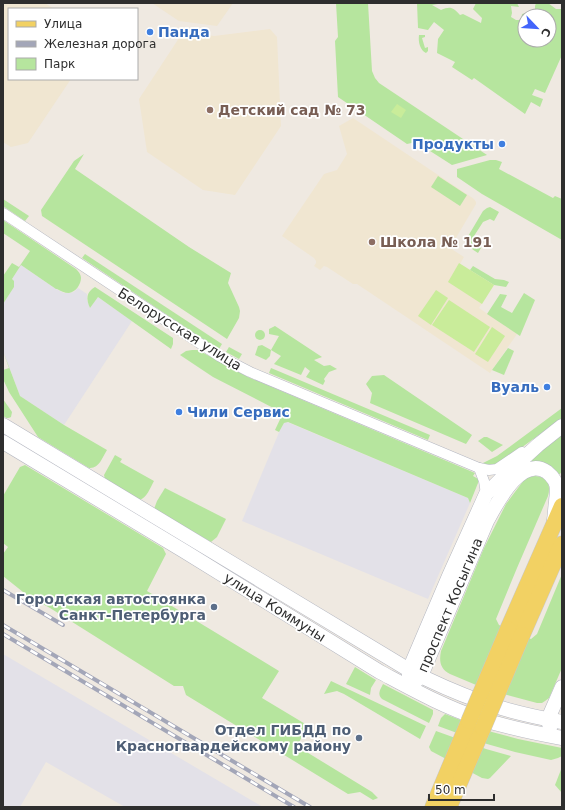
<svg xmlns="http://www.w3.org/2000/svg" width="565" height="810" viewBox="0 0 565 810" font-family="'DejaVu Sans',sans-serif">
<style>
.industrial{fill:#e3e1e8}
.education{fill:#f0e6d1}
.green{fill:#b6e59e;fill-rule:evenodd}
.pitch{fill:#c9ec9a}
.lines{fill:none;stroke-linecap:round;stroke-linejoin:round}
.street-casing{stroke:#b4b7c1;stroke-width:11}
.secondary-casing{stroke:#b4b7c1;stroke-width:15}
.primary-casing{stroke:#c9c9c9;stroke-width:17}
.street{stroke:#fff;stroke-width:10}
.secondary{stroke:#fff;stroke-width:14}
.primary{stroke:#f2d163;stroke-width:16}
.rail-casing{stroke:#a3a6b8;stroke-width:4}
.rail{stroke:#fff;stroke-width:2.5;stroke-dasharray:8;stroke-linecap:butt}
.primary-bridge-casing{stroke:#c9c9c9;stroke-width:17;stroke-linecap:butt}
.primary-bridge{stroke:#f2d163;stroke-width:16}
.shop-dot{fill:#3f7fe0;stroke:#fff;stroke-width:1.5}
.education-dot{fill:#8d6e63;stroke:#fff;stroke-width:1.5}
.service-dot{fill:#5c6f8a;stroke:#fff;stroke-width:1.5}
.labels{text-anchor:middle;stroke-width:3.5;stroke-linejoin:round;paint-order:stroke}
.shop-label{font-size:14px;font-weight:bold;fill:#366cbe;stroke:#fff;text-anchor:start}
.education-label{font-size:14px;font-weight:bold;fill:#785e54;stroke:#fff;text-anchor:start}
.street-label{font-size:14px;fill:#2e2e2e;stroke:#fff}
.service-label{font-size:14px;font-weight:bold;fill:#4e5e75;stroke:#fff;text-anchor:end}
</style>
<rect width="100%" height="100%" fill="#efe9e1"/>
<g class="industrial">
<path d="M21 265 56 289 64 293H69L74 292 78 288 87 294V300L90 308 98 297 132 321 64 425 20 396 3 351V304L14 287 12 279Z"/>
<path d="M287 422 468 498 470 503 428 599 242 521 280 430 284 423Z"/>
<path d="M3 654 263 807H125L46 762 20 807H3Z"/>
</g>
<g class="education">
<path d="M3 3H45L54 9H9V79H71L28 143 11 147 3 142Z"/>
<path d="M152 3H233L217 26 179 21Z"/>
<path d="M270 29 277 37 281 126 235 195 203 190 147 152 139 99 183 32 214 36Z"/>
<path d="M353 118 474 199 476 202V204L450 248 464 257 460 264 494 285 479 308 517 334 490 373 357 284H353L327 267 324 266 320 270 314 266 316 263V261L314 258 282 236 324 174 337 170 347 154 339 126Z"/>
</g>
<g class="green">
<path d="M336 3H368L372 71 375 78 379 83 487 155 452 165 416 142 407 144 338 97 335 41 338 37Z"/>
<path d="M417 3H438V4L432 5 441 10C450 6 453 7 460 15L463 14 481 23 482 18 473 9 476 3H517L519 7 511 6 512 13 511 17 516 20H521L522 14 535 11V6L536 3H548L556 9H561L562 7V55L545 93 535 89 532 95 543 99 540 107 531 102 525 114 474 78 472 80 452 67 455 62 437 53 438 39 444 30 434 22 428 30 418 28ZM525 16H549V40H525Z"/>
<path d="M419 35H425V37L422 38 425 48 428 47V51L426 53C420 50 418 42 419 35Z"/>
<path d="M84 154 75 169 189 247 231 273 228 283 239 307 240 311 239 318 227 339 42 216 41 210 74 161Z"/>
<path d="M490 160H496L502 162 499 169 553 198 555 196 562 199V240L482 194 457 177V169Z"/>
<path d="M438 176 467 195 460 206 431 187Z"/>
<path d="M3 199 29 216 25 221 3 206Z"/>
<path d="M490 207 499 212 494 221 490 219 483 222 474 236 475 242 481 248 478 253C472 249 467 247 467 238L483 211 487 208Z"/>
<path d="M3 220 76 269C78 271 81 274 81 278 81 284 76 292 69 293 64 293 61 291 57 289H56L21 265 12 279 14 281V287L3 304V276L12 263 19 267 30 251 3 233Z"/>
<path d="M85 254 222 344 219 349 206 341 82 258Z"/>
<path d="M473 266 495 279 504 280 509 282 506 287 494 285 470 270Z"/>
<path d="M95 287 173 338V344L171 349 98 297 90 308C86 299 86 292 95 287Z"/>
<path d="M524 293 535 300 520 336 487 314 500 294 507 295 501 307 512 313Z"/>
<path d="M275 326 322 357 314 360 324 366 330 365 337 369 329 372 324 379 325 381 323 385 306 377 310 371 305 367 301 375 274 364 281 356 271 350 270 356 266 360 255 355 258 346 262 345 271 350 279 336 269 334V329Z"/>
<circle cx="260" cy="335" r="5"/>
<path d="M229 347 242 354 239 359 226 352Z"/>
<path d="M508 348 514 351 504 375 492 370Z"/>
<path d="M192 350H198L248 377 475 473 473 476C477 478 479 479 478 483L470 503 468 498 288 422 284 423 279 432 275 430 283 413 213 377 180 355 186 351Z"/>
<path d="M3 351 20 396 64 425 107 450C102 458 99 469 89 468L38 437 9 392 3 379V370L9 368Z"/>
<path d="M271 368 430 435 428 440 269 373Z"/>
<path d="M384 375 472 435 466 444 370 403 372 393 366 384 372 376Z"/>
<path d="M3 399 12 412 11 417C8 419 6 418 3 416Z"/>
<path d="M562 408V418L502 462C495 464 491 466 483 463L497 456Z"/>
<path d="M562 435V471L560 474H559L553 468 528 463 527 460Z"/>
<path d="M484 437H487L503 445 492 452 487 448 478 441Z"/>
<path d="M115 455 122 459 120 462 154 481C150 488 147 498 139 500L105 479 104 475Z"/>
<path d="M25 465 163 548 166 554 147 591 279 671 262 698 307 725 298 745 300 748 372 792 378 798 373 800 360 792 348 794 186 695 183 686H174L50 608 28 596 3 576V554L8 547 3 543V496L20 467Z"/>
<path d="M535 476C548 477 551 485 548 496L517 568 496 619 499 625 531 639 537 634 562 574V668L549 698 545 701 542 703H537L488 690 450 674C440 669 439 661 441 651L484 548 506 504 524 480 529 477Z"/>
<path d="M165 488 226 519 217 537 211 542 154 509 157 501Z"/>
<path d="M355 667 376 680 371 688 370 695 346 684Z"/>
<path d="M331 681 426 726 420 739 344 694 337 691 324 694Z"/>
<path d="M383 684 433 710V714L429 723 382 699C377 694 380 690 383 684Z"/>
<path d="M445 714 492 732 518 739 562 748V756L558 758 551 760 515 752 487 744 438 726 441 718Z"/>
<path d="M436 731 486 749 511 756 490 778 488 779 482 778 431 751 429 747Z"/>
<path d="M562 767V793L555 785Z"/>
</g>
<g class="pitch">
<path d="M397 104 406 110 401 118 391 112Z"/>
<path d="M459 263 494 285 482 304 448 282Z"/>
<path d="M436 290 448 298 431 325 418 316Z"/>
<path d="M449 300 490 327 474 352 432 325Z"/>
<path d="M492 327 505 336 488 362 475 354Z"/>
</g>
<g class="lines">
<g class="street-casing">
<g id="street">
<path d="M3 213 219 356 250 372 479 468 489 470 497 469 522 452"/>
<path d="M479 468 484 481 486 494"/>
</g>
</g>
<g class="secondary-casing">
<g id="secondary">
<path d="M3 425 409 670C432 682 457 693 482 702 508 711 535 717 562 722"/>
<path d="M3 442 184 551 380 672C412 689 444 707 478 718 506 727 534 733 562 738"/>
<path d="M409 679V670L449 576 486 494 510 470 526 456 538 445 562 426"/>
<path d="M414 683 421 676 487 521C496 505 521 454 547 472 552 476 557 482 557 490 557 494 556 498 556 502 555 508 555 514 554 520"/>
<path d="M550 728 548 719 562 687"/>
</g>
</g>
<g class="primary-casing">
<g id="primary">
<path d="M508 629 562 506"/>
<path d="M522 635 562 544"/>
<path d="M433 807 469 721"/>
<path d="M449 807 483 728"/>
</g>
</g>
<use href="#street" class="street"/>
<use href="#secondary" class="secondary"/>
<use href="#primary" class="primary"/>
<g class="rail-casing">
<g id="rail">
<path d="M3 590 63 625"/>
<path d="M3 625 310 807"/>
<path d="M3 634 294 807"/>
</g>
</g>
<use href="#rail" class="rail"/>
<g class="primary-bridge-casing">
<g id="primary-bridge">
<path d="M469 721 508 629"/>
<path d="M483 728 522 635"/>
</g>
</g>
<use href="#primary-bridge" class="primary-bridge"/>
</g>
<g class="shop-dot">
<circle cx="150" cy="32" r="4"/>
<circle cx="502" cy="144" r="4"/>
<circle cx="547" cy="387" r="4"/>
<circle cx="179" cy="412" r="4"/>
</g>
<g class="education-dot">
<circle cx="210" cy="110" r="4"/>
<circle cx="372" cy="242" r="4"/>
</g>
<g class="service-dot">
<circle cx="214" cy="607" r="4"/>
<circle cx="359" cy="738" r="4"/>
</g>
<g class="labels">
<g class="shop-label">
<text x="158" y="37">Панда</text>
<text x="494" y="149" text-anchor="end">Продукты</text>
<text x="539" y="392" text-anchor="end">Вуаль</text>
<text x="187" y="417">Чили Сервис</text>
</g>
<g class="education-label">
<text x="218" y="115">Детский сад № 73</text>
<text x="380" y="247">Школа № 191</text>
</g>
<g class="street-label">
<text transform="translate(180 329) rotate(32)" y="5">Белорусская улица</text>
<text transform="translate(450 605) rotate(-67)" y="5">проспект Косыгина</text>
<text transform="translate(275 607) rotate(32)" y="5">улица Коммуны</text>
</g>
<g class="service-label">
<text x="206" y="604">Городская автостоянка<tspan x="206" dy="16">Санкт-Петербурга</tspan></text>
<text x="351" y="735">Отдел ГИБДД по<tspan x="351" dy="16">Красногвардейскому району</tspan></text>
</g>
</g>
<rect width="565" height="810" fill="none" stroke="#2e2e2e" stroke-width="8"/>
<rect x="8" y="8" width="130" height="72" fill="#ffffff" stroke="#ababab"/>
<rect x="16" y="21" width="20" height="6" fill="#f2d163" stroke="#ababab"/>
<text x="44" y="28" font-size="12" fill="#2e2e2e">Улица</text>
<rect x="16" y="41" width="20" height="6" fill="#a3a6b8" stroke="#ababab"/>
<text x="44" y="48" font-size="12" fill="#2e2e2e">Железная дорога</text>
<rect x="16" y="58" width="20" height="12" fill="#b6e59e" stroke="#ababab"/>
<text x="44" y="68" font-size="12" fill="#2e2e2e">Парк</text>
<g transform="translate(537 28) rotate(115)"><circle r="19" fill="#ffffff" stroke="#ababab"/>
<path d="M0-3L7 15L0 10L-7 15Z" fill="#4264fb"/>
<text y="-6" font-size="11" font-weight="bold" text-anchor="middle" fill="#2e2e2e">С</text>
</g>
<path d="M429 794v6h65v-6" fill="none" stroke="#2e2e2e" stroke-width="2"/>
<text x="435" y="794" font-size="12" fill="#2e2e2e" stroke="#ffffff" stroke-width="3" paint-order="stroke">50 m</text>
</svg>
